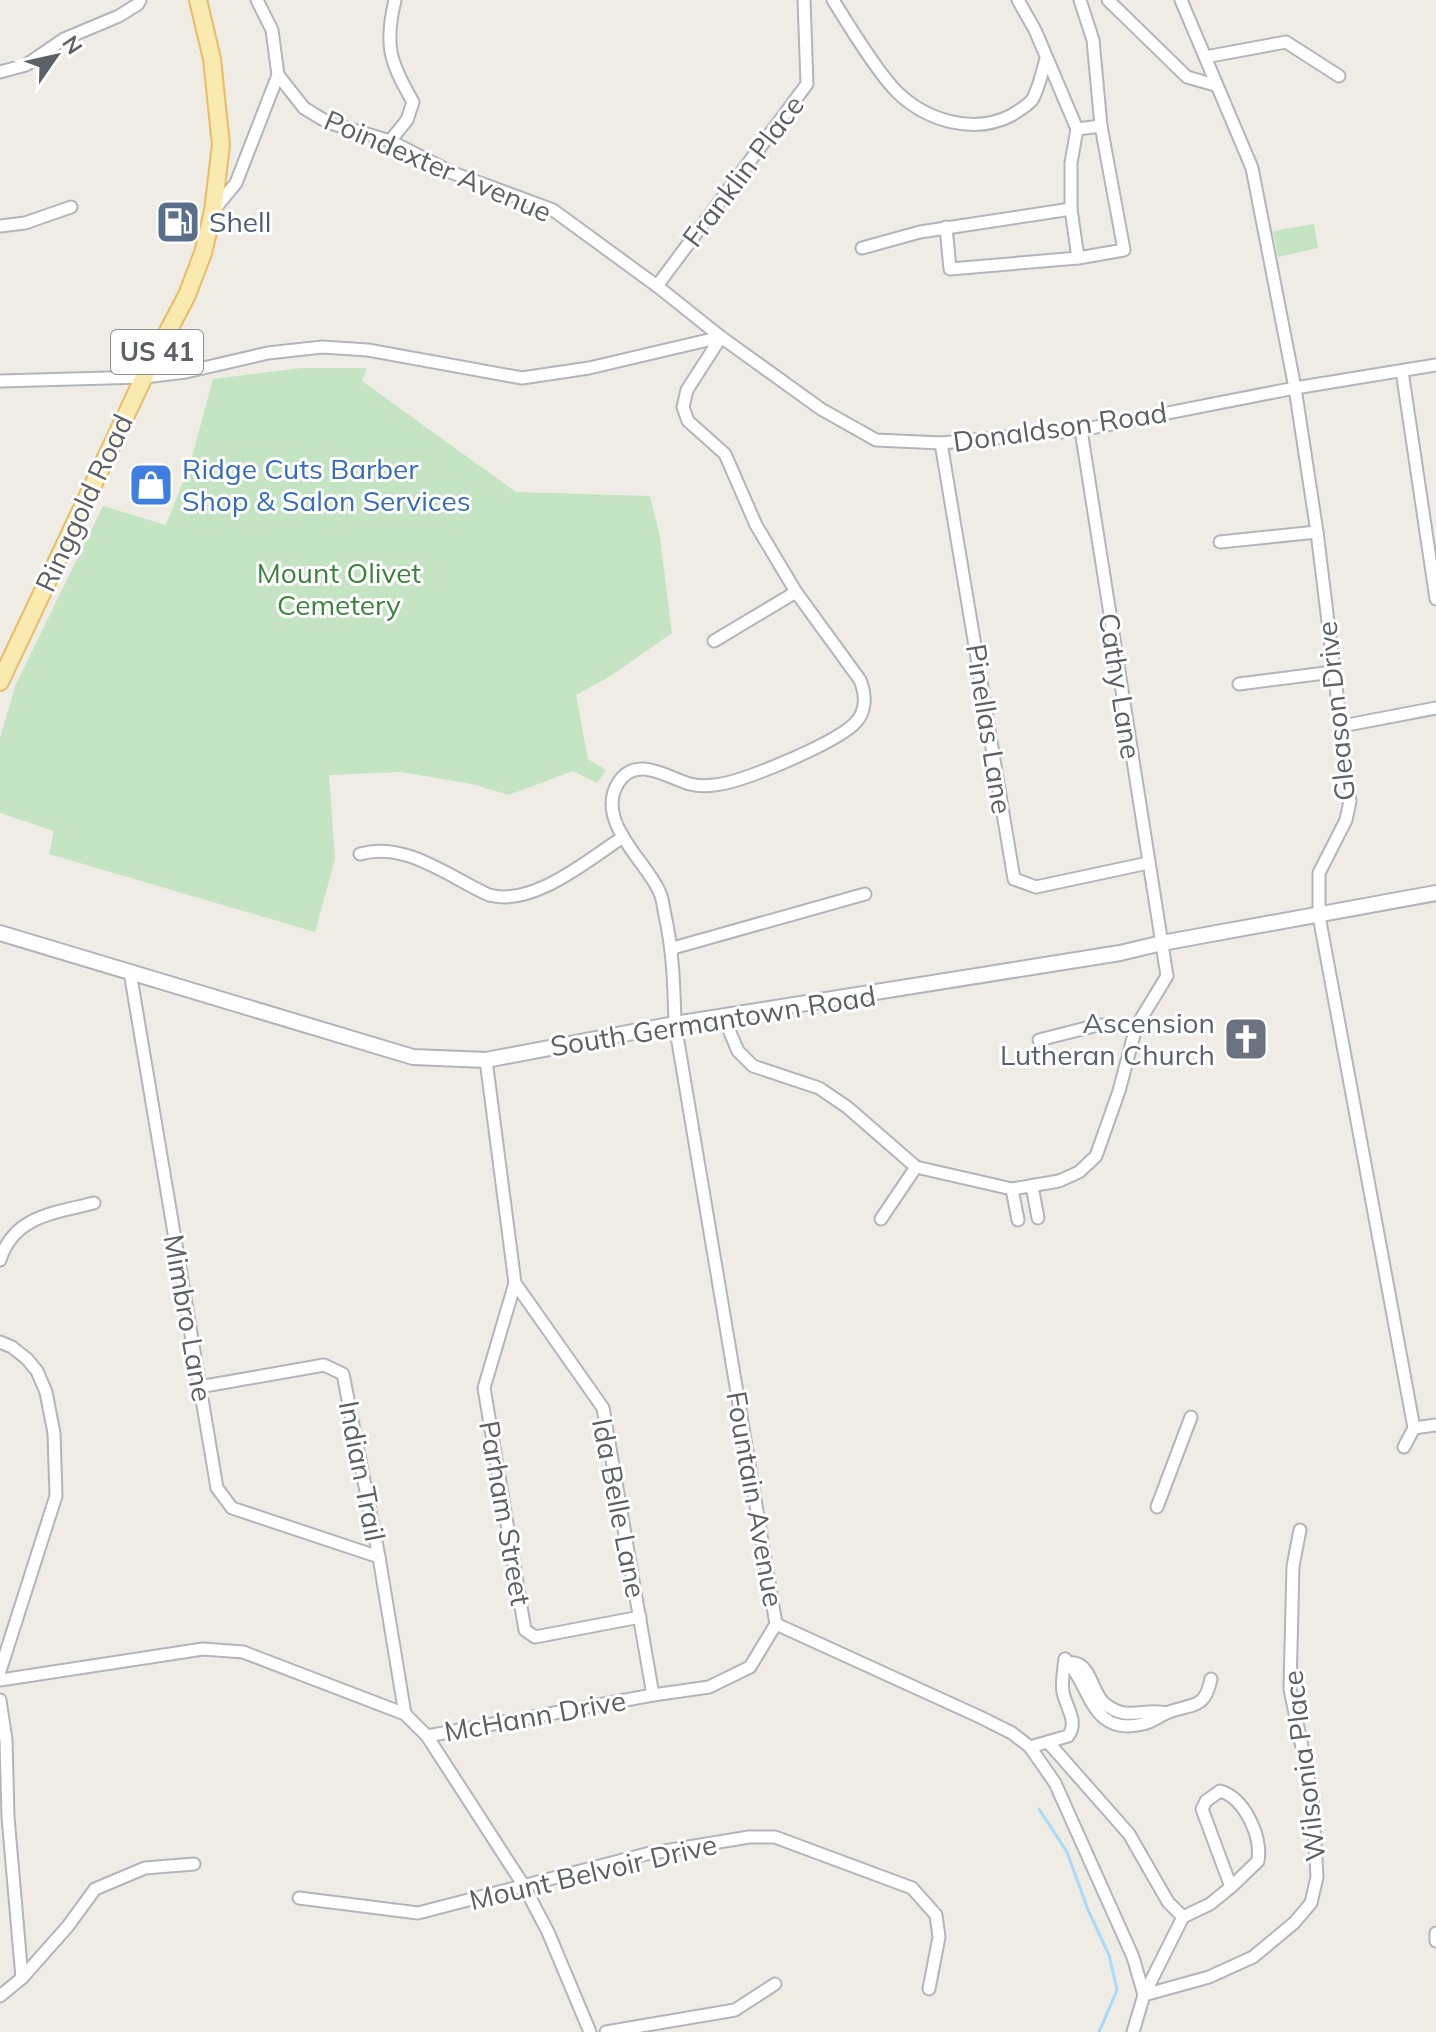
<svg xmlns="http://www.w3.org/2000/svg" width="1436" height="2032" viewBox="0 0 1436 2032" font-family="Mulish,sans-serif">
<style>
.green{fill:#c5e4c3}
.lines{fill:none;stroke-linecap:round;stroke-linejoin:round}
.stream{stroke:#abdaf9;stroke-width:3}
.minor-casing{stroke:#b2b5b9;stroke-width:15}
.secondary-casing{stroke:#b1b4b9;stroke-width:18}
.primary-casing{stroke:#e7be65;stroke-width:20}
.minor{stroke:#fff;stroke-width:11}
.secondary{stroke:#fff;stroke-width:14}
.primary{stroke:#f9eaaf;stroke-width:16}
.labels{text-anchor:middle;stroke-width:6;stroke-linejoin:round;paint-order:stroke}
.shield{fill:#fff;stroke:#8e9092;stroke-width:2}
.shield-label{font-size:26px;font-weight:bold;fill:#5d6064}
.street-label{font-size:28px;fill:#5d6064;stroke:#fff}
.service-label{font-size:28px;fill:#4e5e75;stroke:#fff;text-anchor:start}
.shop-label{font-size:28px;fill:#366cbe;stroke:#fff;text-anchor:start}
.park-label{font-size:28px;fill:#3c843d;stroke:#fff}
.worship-label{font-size:28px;fill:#5b616d;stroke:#fff;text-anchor:end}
</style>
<rect width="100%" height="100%" fill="#eeece5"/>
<g class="green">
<path d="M1314 224 1318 248 1278 257 1273 231Z"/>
<path d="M302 368H367L362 381 516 492 650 496 660 537 672 633 609 677 576 695 588 759 606 770 597 783 573 771 509 795 472 784 401 772 329 775 335 859 315 932 49 854 54 831 0 813V738L16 684 103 506 166 525 190 464 213 379Z"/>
</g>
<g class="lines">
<path class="stream" d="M1039 1809 1067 1852 1088 1910 1109 1955 1117 1990 1099 2032"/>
<g class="minor-casing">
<g id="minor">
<path d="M833 0C849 26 877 72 897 92 927 121 974 135 1012 115 1018 111 1027 106 1032 100 1039 89 1042 72 1046 59"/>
<path d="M1018 0 1035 30 1077 129 1101 126"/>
<path d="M1108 0 1187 77 1215 85"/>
<path d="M1181 0 1252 168 1295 388 1317 532 1350 801 1346 820 1319 873V916L1414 1428"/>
<path d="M1205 57 1286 42 1339 76"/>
<path d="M0 72 26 65 64 39 119 16 138 4 140 0"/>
<path d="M278 75 304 108 327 122 390 141 453 173 553 210 657 286 721 337 687 390 683 407 688 421 725 454 756 525 796 592 860 680C866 695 867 713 853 725 832 744 742 783 714 785 707 786 697 786 690 784 668 778 636 754 618 783 595 821 645 860 659 891 663 898 663 907 665 915 673 951 674 986 675 1024L776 1624 980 1717 1012 1733 1030 1747 1055 1783 1133 1957 1144 1995 1133 2032"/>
<path d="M390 141 407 120 413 102C390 62 384 46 395 0"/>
<path d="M1071 209 1078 258 1124 250 1101 126 1093 40 1080 0"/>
<path d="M213 211 236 183 278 75 272 30 257 0"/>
<path d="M0 226 25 223 71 207"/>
<path d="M946 227 950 269 1078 258"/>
<path d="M862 248 920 232 1071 209V163L1077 129"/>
<path d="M657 286 807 84 804 0"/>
<path d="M1402 371 1436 599"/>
<path d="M0 381 144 377 186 372 268 353 322 347 368 350 522 378 589 368 721 337 821 409 876 440 941 443 1081 430 1295 388 1436 365"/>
<path d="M941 443 1014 879 1036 887 1148 863"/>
<path d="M1220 542 1317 532"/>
<path d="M714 641 796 592"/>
<path d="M1239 684 1333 672"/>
<path d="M1342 726 1436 708"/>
<path d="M360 854C406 841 449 877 489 895 533 907 588 860 623 837"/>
<path d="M673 948 865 894"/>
<path d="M130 972 217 1488 232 1508 379 1557"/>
<path d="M723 1016 738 1051 753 1066 819 1088 847 1107 916 1167 1012 1189 1059 1181 1079 1172 1096 1156 1119 1091 1136 1027 1167 976 1081 430"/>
<path d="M1039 1040 1098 1025 1136 1027"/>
<path d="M486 1060 515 1283 603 1408 653 1695"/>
<path d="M1032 1186 1038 1218"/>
<path d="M1012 1189 1018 1220"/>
<path d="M881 1219 916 1167"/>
<path d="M0 1260C14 1215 56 1213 94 1203"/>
<path d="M515 1283 484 1388 525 1630 535 1637 640 1617"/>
<path d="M0 1342 12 1347 27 1359 37 1371 46 1392 54 1433 56 1496 0 1671"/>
<path d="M199 1387 324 1365 343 1374 379 1557 405 1714"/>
<path d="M1404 1447 1414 1428 1436 1425"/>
<path d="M1157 1507 1191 1417"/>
<path d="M1065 1659C1091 1683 1089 1737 1143 1724 1153 1722 1161 1714 1172 1711 1197 1703 1205 1707 1211 1679"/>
<path d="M1069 1663C1091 1660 1091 1692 1104 1703 1127 1723 1145 1707 1166 1713"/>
<path d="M0 1680 203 1649 243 1652 405 1714 427 1736 653 1695 709 1687 750 1667 776 1624"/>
<path d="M0 1700 6 1740 8 1817 22 1978"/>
<path d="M427 1736 524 1886 548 1932 590 2032"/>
<path d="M1048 1742 1129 1834 1168 1902 1183 1917 1210 1904 1231 1887"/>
<path d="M1030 1747 1068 1736C1079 1722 1066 1708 1063 1692 1061 1682 1064 1669 1065 1659"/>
<path d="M1220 1791C1245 1798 1262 1837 1258 1861L1231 1887 1202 1809 1206 1801Z"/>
<path d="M299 1898 418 1913 646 1854 749 1837H775L912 1888 936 1915 939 1937 929 1989"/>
<path d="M1436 1933V1941"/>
<path d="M1144 1995 1209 1977 1253 1957 1294 1923 1311 1903 1317 1877 1312 1796 1290 1689 1293 1566 1300 1530"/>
<path d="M1144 1995 1183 1917"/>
<path d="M0 1996 22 1978 68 1926 95 1889 145 1868 194 1864"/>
<path d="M606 2032 735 2010 775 1984"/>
</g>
</g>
<g class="secondary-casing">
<path id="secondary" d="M0 933 413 1057 486 1060 675 1024 1120 953 1162 943 1436 893"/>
</g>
<g class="primary-casing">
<path id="primary" d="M0 682 144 377 187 295 203 253 213 211 221 145 212 59 198 0"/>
</g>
<use href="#minor" class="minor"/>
<use href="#secondary" class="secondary"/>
<use href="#primary" class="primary"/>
</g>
<defs>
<g id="fuel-square" transform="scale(2.3)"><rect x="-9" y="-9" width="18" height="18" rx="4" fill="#5c6f8a" stroke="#fff"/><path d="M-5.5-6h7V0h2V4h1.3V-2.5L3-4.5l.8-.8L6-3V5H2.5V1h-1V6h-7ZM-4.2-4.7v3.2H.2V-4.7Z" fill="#fff"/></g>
<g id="shop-square" transform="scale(2.3)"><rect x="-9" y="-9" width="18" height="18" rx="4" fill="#3f7fe0" stroke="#fff"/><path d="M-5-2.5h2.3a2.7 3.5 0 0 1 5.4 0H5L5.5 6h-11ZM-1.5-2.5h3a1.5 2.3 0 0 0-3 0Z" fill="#fff"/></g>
<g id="church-square" transform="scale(2.3)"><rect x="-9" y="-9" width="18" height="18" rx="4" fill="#6b7280" stroke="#fff"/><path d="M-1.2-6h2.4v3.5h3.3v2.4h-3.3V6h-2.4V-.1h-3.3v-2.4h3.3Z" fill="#fff"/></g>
</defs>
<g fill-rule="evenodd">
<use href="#fuel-square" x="178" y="222"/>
<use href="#shop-square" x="151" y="485"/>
<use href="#church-square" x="1246" y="1039"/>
</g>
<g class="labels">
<rect class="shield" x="111" y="330" width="92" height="44" rx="6"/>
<g class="shield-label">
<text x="157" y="361">US 41</text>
</g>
<g class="street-label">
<text transform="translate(438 166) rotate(23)" y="10">Poindexter Avenue</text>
<text transform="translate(743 171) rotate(-53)" y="10">Franklin Place</text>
<text transform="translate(1060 427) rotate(-8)" y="10">Donaldson Road</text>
<text transform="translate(84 503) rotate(-65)" y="10">Ringgold Road</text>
<text transform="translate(1120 686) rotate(81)" y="10">Cathy Lane</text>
<text transform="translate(1336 711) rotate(-96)" y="10">Gleason Drive</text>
<text transform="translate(989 729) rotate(81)" y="10">Pinellas Lane</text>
<text transform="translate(713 1021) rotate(-9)" y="10">South Germantown Road</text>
<text transform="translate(188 1318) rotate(80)" y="10">Mimbro Lane</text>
<text transform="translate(362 1471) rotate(79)" y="10">Indian Trail</text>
<text transform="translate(755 1499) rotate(80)" y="10">Fountain Avenue</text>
<text transform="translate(619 1508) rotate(79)" y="10">Ida Belle Lane</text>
<text transform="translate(505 1513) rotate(80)" y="10">Parham Street</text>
<text transform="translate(535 1716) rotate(-10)" y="10">McHann Drive</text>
<text transform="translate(1304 1766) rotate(-97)" y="10">Wilsonia Place</text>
<text transform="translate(593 1872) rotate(-13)" y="10">Mount Belvoir Drive</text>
</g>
<g class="service-label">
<text x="209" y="232">Shell</text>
</g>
<g class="shop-label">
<text x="182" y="479">Ridge Cuts Barber<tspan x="182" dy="32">Shop &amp; Salon Services</tspan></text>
</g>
<g class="park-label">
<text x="339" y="583">Mount Olivet<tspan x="339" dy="32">Cemetery</tspan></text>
</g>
<g class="worship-label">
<text x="1215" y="1033">Ascension<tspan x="1215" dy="32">Lutheran Church</tspan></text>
</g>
</g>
<g transform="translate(56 56) rotate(56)" stroke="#ffffff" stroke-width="6" paint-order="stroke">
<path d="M0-6L14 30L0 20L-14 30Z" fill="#5d6064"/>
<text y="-12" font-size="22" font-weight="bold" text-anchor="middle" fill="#5d6064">N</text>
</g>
</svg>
